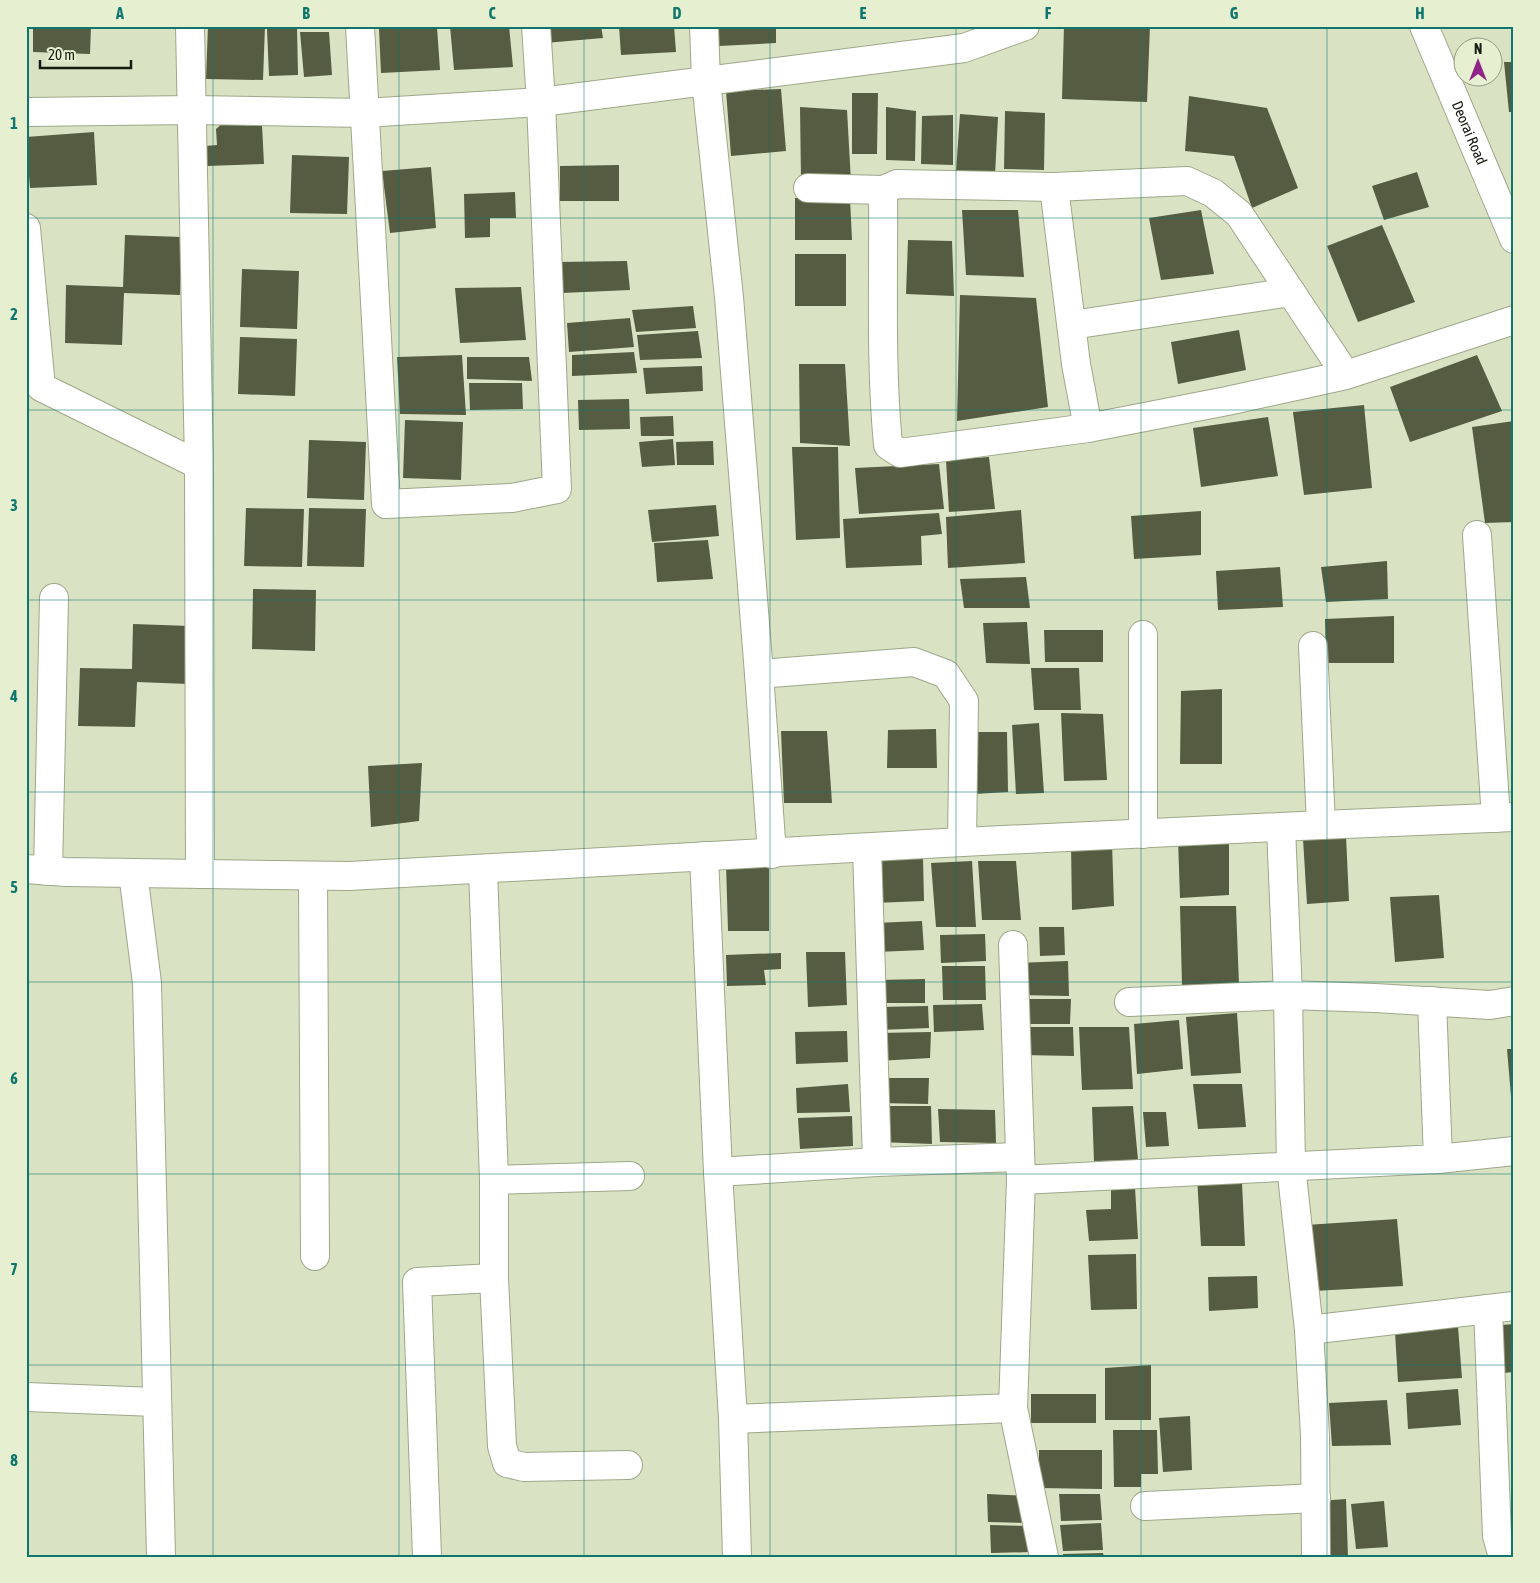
<svg xmlns="http://www.w3.org/2000/svg" width="1540" height="1583" viewBox="0 0 1540 1583" font-family="'Asap Condensed',sans-serif">
<style>
.building{fill:#555c41}
.lines{fill:none;stroke-linecap:round;stroke-linejoin:round}
.minor-casing{stroke:#9ea789;stroke-width:30}
.tertiary-casing{stroke:#9ea789;stroke-width:30}
.minor{stroke:#fff;stroke-width:28}
.tertiary{stroke:#fff;stroke-width:28}
.grid{fill:none;stroke:#0f766e;stroke-width:1;stroke-opacity:0.55}
.labels{text-anchor:middle;stroke-width:5;stroke-linejoin:round;paint-order:stroke}
.street-label{font-size:15px;fill:#181c10;stroke:#e6f0d0}
.neatline{fill:none;stroke:#0f766e;stroke-width:2}
.grid-label{font-size:16px;text-anchor:middle;font-weight:bold;fill:#0f766e}
</style>
<rect width="100%" height="100%" fill="#d9e3c4"/>
<g class="building">
<path d="M33 26H91L90 54 33 52Z"/>
<path d="M208 26H265L263 80 206 79Z"/>
<path d="M450 26H509L513 67 454 70Z"/>
<path d="M543 26H601L603 38 545 43Z"/>
<path d="M619 26H674L676 52 621 55Z"/>
<path d="M718 26H776V43L719 46Z"/>
<path d="M1064 26H1150L1147 102 1062 99Z"/>
<path d="M297 27 298 75 269 76 267 29Z"/>
<path d="M437 27 440 70 381 73 379 29Z"/>
<path d="M300 32H329L332 75 304 77Z"/>
<path d="M1504 62H1514V112H1509Z"/>
<path d="M781 89 786 151 731 156 726 91Z"/>
<path d="M852 93H878L877 154H852Z"/>
<path d="M1189 96 1267 108 1298 188 1252 208 1234 156 1185 151Z"/>
<path d="M800 107 847 110 851 182 801 180Z"/>
<path d="M886 107 916 111 915 161 886 160Z"/>
<path d="M1005 111 1045 113 1044 170 1004 169Z"/>
<path d="M960 114 998 117 995 175 956 172Z"/>
<path d="M953 115V165L921 164 922 116Z"/>
<path d="M225 121H240L246 126 262 125 264 164 207 166 205 146 217 145 216 129Z"/>
<path d="M94 132 97 185 30 188 26 137Z"/>
<path d="M292 155 349 157 347 214 290 213Z"/>
<path d="M619 165V201H560V166Z"/>
<path d="M431 167 436 228 390 233 382 171Z"/>
<path d="M1417 172 1429 207 1384 220 1372 186Z"/>
<path d="M515 192 516 218H490V237L465 238 464 194Z"/>
<path d="M795 198 850 199 852 240H795Z"/>
<path d="M962 210H1018L1024 277 966 275Z"/>
<path d="M1201 210 1214 274 1161 280 1149 218Z"/>
<path d="M1382 225 1415 302 1358 322 1327 246Z"/>
<path d="M125 235 182 237 180 295 124 293 122 345 65 343 66 285 123 287Z"/>
<path d="M908 240 952 241 954 296 906 294Z"/>
<rect x="795" y="254" width="51" height="52"/>
<path d="M627 261 630 290 562 293 558 262Z"/>
<path d="M242 269 299 271 297 329 240 327Z"/>
<path d="M521 287 526 340 460 343 455 288Z"/>
<path d="M960 295 1036 298 1048 407 957 421Z"/>
<path d="M693 306 696 328 636 332 632 310Z"/>
<path d="M630 318 634 347 569 352 567 323Z"/>
<path d="M1239 330 1246 370 1178 384 1171 342Z"/>
<path d="M698 331 702 358 640 360 637 335Z"/>
<path d="M240 337 297 339 295 396 238 394Z"/>
<path d="M634 352 637 373 572 376V355Z"/>
<path d="M462 355 466 415 400 414 397 357Z"/>
<path d="M1477 355 1502 411 1410 442 1390 387Z"/>
<path d="M467 357H529L532 381 467 379Z"/>
<path d="M799 364H845L850 446 800 443Z"/>
<path d="M702 366 703 391 646 394 643 368Z"/>
<path d="M469 383H522L523 409 470 410Z"/>
<path d="M629 399 630 429 579 430 578 400Z"/>
<path d="M1364 405 1372 488 1304 495 1293 412Z"/>
<path d="M673 416 674 436H641L640 417Z"/>
<path d="M1268 417 1278 476 1201 487 1193 428Z"/>
<path d="M405 420 463 422 461 480 403 478Z"/>
<path d="M1514 421V522L1485 523 1472 427Z"/>
<path d="M673 439 675 465 642 467 639 442Z"/>
<path d="M309 440 366 442 364 500 307 498Z"/>
<path d="M713 441 714 465H677L676 442Z"/>
<path d="M792 447H838L840 538 796 540Z"/>
<path d="M989 457 995 509 949 512 946 460Z"/>
<path d="M939 464 944 509 859 514 855 468Z"/>
<path d="M716 505 719 536 652 542 648 510Z"/>
<path d="M246 508 304 509 302 567 244 566Z"/>
<path d="M309 508 366 509 364 567 307 566Z"/>
<path d="M1021 510 1025 563 948 568 946 517Z"/>
<path d="M1201 511V555L1134 559 1131 516Z"/>
<path d="M939 513 942 534 921 536 922 565 846 568 843 519Z"/>
<path d="M708 540 713 579 657 582 654 543Z"/>
<path d="M1387 561 1388 599 1326 602 1321 567Z"/>
<path d="M1280 567 1283 607 1218 610 1216 571Z"/>
<path d="M1026 577 1030 608H964L960 579Z"/>
<path d="M253 589 316 590 315 651 252 649Z"/>
<path d="M1394 616V663H1326L1325 619Z"/>
<path d="M1027 622 1030 664 986 663 983 623Z"/>
<path d="M133 624 190 626 189 684 137 682 135 727 78 726 80 668 132 669Z"/>
<path d="M1044 630H1103V662H1045Z"/>
<path d="M1031 668H1079L1081 710H1034Z"/>
<path d="M1222 689V764H1180L1181 691Z"/>
<path d="M1061 713 1103 714 1107 780 1064 781Z"/>
<path d="M1039 723 1044 793 1016 794 1012 725Z"/>
<path d="M936 729 937 768H887L888 730Z"/>
<path d="M781 731H827L832 803H784Z"/>
<path d="M972 732H1007L1008 792 974 794Z"/>
<path d="M422 763 419 821 371 827 368 766Z"/>
<path d="M1346 836 1349 901 1307 904 1303 839Z"/>
<path d="M1229 837V895L1180 898 1178 839Z"/>
<path d="M1112 843 1114 906 1072 910 1071 844Z"/>
<path d="M874 858H923L924 901 874 903Z"/>
<path d="M972 861 976 927H936L931 863Z"/>
<path d="M978 861H1016L1021 920H982Z"/>
<path d="M769 862V931H728L726 864Z"/>
<path d="M1439 895 1444 958 1395 962 1390 897Z"/>
<path d="M1180 906H1236L1239 985H1182Z"/>
<path d="M922 921 924 950 876 952 874 923Z"/>
<path d="M1039 927H1064L1065 955 1040 956Z"/>
<path d="M985 934 986 961 941 963 940 935Z"/>
<path d="M806 952H845L847 1005 808 1007Z"/>
<path d="M781 953V969L764 970 766 985 727 986 726 955Z"/>
<path d="M1068 961 1069 996 1018 995 1016 963Z"/>
<path d="M942 966H985L986 1000H943Z"/>
<path d="M925 979V1003H878V980Z"/>
<path d="M1019 999H1071L1070 1024H1020Z"/>
<path d="M982 1004 984 1030 934 1032 933 1005Z"/>
<path d="M928 1006 929 1028 879 1030 878 1007Z"/>
<path d="M1237 1013 1241 1073 1191 1076 1186 1017Z"/>
<path d="M1179 1020 1183 1069 1137 1074 1134 1024Z"/>
<path d="M1020 1027H1073L1074 1056 1021 1055Z"/>
<path d="M1079 1027H1129L1133 1089 1082 1090Z"/>
<path d="M847 1031 848 1062 796 1064 795 1032Z"/>
<path d="M931 1032 930 1058 878 1061 877 1033Z"/>
<path d="M1507 1049H1514V1108H1512Z"/>
<path d="M877 1078H929L928 1104 878 1103Z"/>
<path d="M848 1084 850 1112 797 1113 796 1088Z"/>
<path d="M1193 1084H1242L1246 1127 1198 1129Z"/>
<path d="M879 1106H931L932 1144 879 1142Z"/>
<path d="M1133 1106 1138 1160 1094 1161 1092 1107Z"/>
<path d="M938 1109 995 1110 996 1143 940 1142Z"/>
<path d="M1143 1112H1166L1169 1146 1146 1147Z"/>
<path d="M852 1116 853 1146 800 1149 798 1118Z"/>
<path d="M1216 1175V1184L1242 1183 1245 1246H1201L1197 1176Z"/>
<path d="M1111 1187H1135L1138 1239 1089 1241 1086 1210 1111 1209Z"/>
<path d="M1397 1219 1403 1286 1314 1291 1306 1225Z"/>
<path d="M1136 1254 1137 1309 1091 1310 1088 1255Z"/>
<path d="M1257 1276 1258 1308 1209 1311 1208 1277Z"/>
<path d="M1514 1324V1372L1503 1373 1501 1325Z"/>
<path d="M1458 1327 1462 1378 1398 1382 1395 1332Z"/>
<path d="M1151 1365V1420H1105V1368Z"/>
<path d="M1458 1389 1461 1425 1408 1429 1406 1393Z"/>
<rect x="1031" y="1394" width="65" height="29"/>
<path d="M1387 1400 1391 1445 1332 1446 1329 1403Z"/>
<path d="M1190 1416 1192 1470 1163 1472 1159 1418Z"/>
<path d="M1113 1430H1157L1158 1474H1141V1487H1114Z"/>
<path d="M1039 1450H1102V1489L1039 1488Z"/>
<path d="M987 1494 1028 1496 1029 1523 988 1522Z"/>
<path d="M1059 1494H1100L1102 1520 1061 1521Z"/>
<path d="M1346 1499 1348 1557H1319V1501Z"/>
<path d="M1384 1501 1388 1547 1356 1549 1351 1504Z"/>
<path d="M1101 1523 1103 1550 1063 1551 1060 1525Z"/>
<path d="M990 1525 1030 1526 1032 1552 991 1553Z"/>
<path d="M1103 1553 1104 1557H1063V1554Z"/>
</g>
<g class="lines">
<g class="minor-casing">
<g id="minor">
<path d="M190 26 199 465 200 874"/>
<path d="M360 26 386 504 512 498 557 489 541 102 536 26"/>
<path d="M704 26 706 81 729 297 759 674 914 662 946 674 964 701 962 842"/>
<path d="M26 112 193 110 364 113 541 102 964 48 1025 26"/>
<path d="M1054 187 1076 364 1088 428"/>
<path d="M808 188 883 190"/>
<path d="M26 228 41 387 199 465"/>
<path d="M1072 325 1291 292"/>
<path d="M1346 375 1239 214 1213 193 1187 181 1054 187 897 184 883 190C884 275 880 360 888 445L900 453 1088 428 1227 401 1346 375 1514 320"/>
<path d="M1477 535 1496 818"/>
<path d="M1143 635V834"/>
<path d="M1313 646 1321 825"/>
<path d="M759 674 772 854"/>
<path d="M1281 828 1288 995 1291 1166 1309 1330 1315 1436 1316 1557"/>
<path d="M867 848 877 1162"/>
<path d="M704 856 718 1172 733 1419 737 1557"/>
<path d="M26 869 66 872 349 876 962 842 1321 825 1514 817"/>
<path d="M48 871 54 598"/>
<path d="M133 873 147 983 161 1557"/>
<path d="M313 876 315 1256"/>
<path d="M1013 945 1021 1180 1013 1408 1044 1557"/>
<path d="M1129 1002 1288 995 1375 998 1490 1005 1514 1001"/>
<path d="M1438 1159 1514 1151"/>
<path d="M718 1172 877 1162 1019 1157"/>
<path d="M494 1180 630 1176"/>
<path d="M1021 1180 1438 1159 1432 1001"/>
<path d="M494 1278 502 1446 507 1463 524 1467 628 1465"/>
<path d="M1488 1309 1514 1306"/>
<path d="M1309 1330 1488 1309 1497 1536 1503 1557"/>
<path d="M26 1397 156 1402"/>
<path d="M733 1419 1013 1408"/>
<path d="M1145 1506 1316 1498"/>
<path d="M427 1557 417 1282 494 1278V1180L483 869"/>
</g>
</g>
<g class="tertiary-casing">
<g id="tertiary">
<path id="s1" d="M1424 26 1514 239"/>
</g>
</g>
<use href="#minor" class="minor"/>
<use href="#tertiary" class="tertiary"/>
</g>
<path class="grid" d="M213 26V1557M399 26V1557M584 26V1557M770 26V1557M956 26V1557M1141 26V1557M1327 26V1557M26 218H1514M26 410H1514M26 600H1514M26 792H1514M26 982H1514M26 1174H1514M26 1365H1514"/>
<g class="labels">
<g class="street-label">
<text dy="5" stroke="none"><textPath href="#s1" startOffset="116">Deorai Road</textPath></text>
</g>
</g>
<rect width="1540" height="1583" fill="none" stroke="#e6f0d0" stroke-width="55"/>
<g transform="translate(1478 62)"><circle r="24" fill="#e6f0d0" stroke="#949b83"/>
<path d="M0-4L9 19L0 12L-9 19Z" fill="#8f2387"/>
<text y="-8" font-size="14" font-weight="bold" text-anchor="middle" fill="#181c10">N</text>
</g>
<path d="M40 60v8h91v-8" fill="none" stroke="#181c10" stroke-width="2.5"/>
<text x="48" y="60" font-size="15" fill="#181c10" stroke="#e6f0d0" stroke-width="4" paint-order="stroke">20 m</text>
<rect x="28" y="28" width="1484" height="1528" class="neatline"/>
<g class="grid-label">
<text x="120" y="19">A</text>
<text x="306" y="19">B</text>
<text x="492" y="19">C</text>
<text x="677" y="19">D</text>
<text x="863" y="19">E</text>
<text x="1048" y="19">F</text>
<text x="1234" y="19">G</text>
<text x="1420" y="19">H</text>
<text x="14" y="129">1</text>
<text x="14" y="320">2</text>
<text x="14" y="511">3</text>
<text x="14" y="702">4</text>
<text x="14" y="893">5</text>
<text x="14" y="1084">6</text>
<text x="14" y="1275">7</text>
<text x="14" y="1466">8</text>
</g>
</svg>
